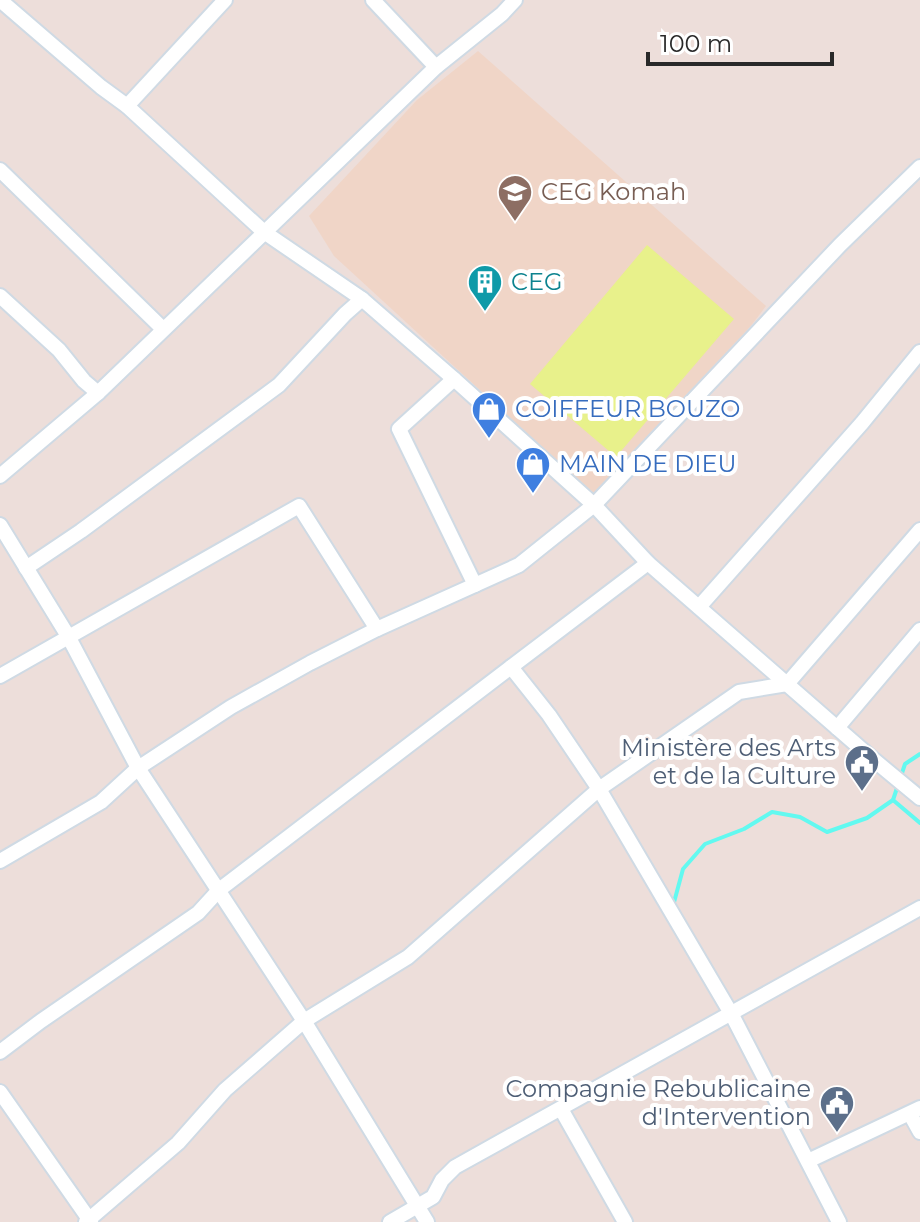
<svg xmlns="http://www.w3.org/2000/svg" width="920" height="1222" viewBox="0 0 920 1222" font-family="Montserrat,sans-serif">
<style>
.education{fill:#f0d5c7}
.pitch{fill:#e8f18b}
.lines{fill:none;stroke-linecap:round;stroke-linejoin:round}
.stream{stroke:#62f9f0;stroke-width:4}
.street-casing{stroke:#cfdae4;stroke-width:18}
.street{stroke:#fff;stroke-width:14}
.labels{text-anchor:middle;stroke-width:8;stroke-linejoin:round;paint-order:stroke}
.education-label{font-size:24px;fill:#785e54;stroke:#fff;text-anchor:start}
.culture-label{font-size:24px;fill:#0d838f;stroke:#fff;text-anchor:start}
.shop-label{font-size:24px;fill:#366cbe;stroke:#fff;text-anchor:start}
.service-label{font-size:24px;fill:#4e5e75;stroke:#fff;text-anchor:end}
</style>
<rect width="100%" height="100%" fill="#eddeda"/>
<path class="education" d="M478 51 766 306 750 327 593 494 334 256 309 216 417 100Z"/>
<path class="pitch" d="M647 245 734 319 616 457 530 384Z"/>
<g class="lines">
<g class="stream">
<path d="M920 754 905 764 893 800 920 823"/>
<path d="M673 906 683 869 705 844 744 829 772 812 800 817 827 832 867 818 893 800"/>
</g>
<g class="street-casing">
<g id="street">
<path d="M0 0 101 87 127 106 264 232 362 299 454 379 594 505 648 563 874 760 920 798"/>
<path d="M373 0 436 67"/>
<path d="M127 106 225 0"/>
<path d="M0 170 163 329"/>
<path d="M0 296 59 350 84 381 98 393"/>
<path d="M454 379 399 429 475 585"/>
<path d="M0 476 98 393 436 67 502 14 515 0"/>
<path d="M0 525 68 636 138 768 304 1021 427 1222"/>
<path d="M648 563 511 667 549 715 599 789 732 1015 839 1222"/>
<path d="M26 568 81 531 279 385 345 314 362 299"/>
<path d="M699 607 862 423 920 352"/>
<path d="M0 676 299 506 377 629"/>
<path d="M837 728 920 630"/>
<path d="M0 861 101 802 138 768 231 707 310 663 377 629 519 565 594 505 840 245 920 167"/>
<path d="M0 1052 41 1021 198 913 219 890 511 667"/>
<path d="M0 1092 91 1222"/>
<path d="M561 1109 625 1222"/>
<path d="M910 1114 920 1132"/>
<path d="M808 1161 920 1108"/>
<path d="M86 1222 178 1143 225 1090 304 1021 408 957 599 789 739 692 787 684 920 530"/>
<path d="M390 1222 433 1197 442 1180 455 1167 920 908"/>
</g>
</g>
<use href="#street" class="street"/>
</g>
<defs>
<g id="school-pin" transform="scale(1.8)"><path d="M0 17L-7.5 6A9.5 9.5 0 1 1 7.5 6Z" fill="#8d6e63" stroke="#fff"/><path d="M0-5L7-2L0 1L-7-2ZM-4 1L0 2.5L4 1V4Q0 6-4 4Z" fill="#fff"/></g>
<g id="building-pin" transform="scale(1.8)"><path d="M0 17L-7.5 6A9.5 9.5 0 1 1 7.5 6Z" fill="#0f9aa8" stroke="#fff"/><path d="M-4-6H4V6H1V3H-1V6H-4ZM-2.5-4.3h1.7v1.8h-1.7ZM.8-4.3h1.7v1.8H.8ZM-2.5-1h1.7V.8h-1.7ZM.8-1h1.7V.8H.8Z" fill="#fff"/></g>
<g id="shop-pin" transform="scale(1.8)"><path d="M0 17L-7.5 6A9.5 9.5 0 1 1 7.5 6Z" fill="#3f7fe0" stroke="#fff"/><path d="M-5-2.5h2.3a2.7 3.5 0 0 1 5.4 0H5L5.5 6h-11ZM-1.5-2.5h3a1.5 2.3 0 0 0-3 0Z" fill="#fff"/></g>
<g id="civic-pin" transform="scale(1.8)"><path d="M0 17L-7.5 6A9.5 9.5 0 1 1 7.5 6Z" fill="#5c6f8a" stroke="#fff"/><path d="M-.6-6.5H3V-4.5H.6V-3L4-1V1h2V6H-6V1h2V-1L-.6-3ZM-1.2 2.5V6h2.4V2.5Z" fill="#fff"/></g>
</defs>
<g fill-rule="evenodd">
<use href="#school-pin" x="515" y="192"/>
<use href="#building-pin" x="485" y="282"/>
<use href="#shop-pin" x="489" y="409"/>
<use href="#shop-pin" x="533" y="464"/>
<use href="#civic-pin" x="862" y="762"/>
<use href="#civic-pin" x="837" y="1103"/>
</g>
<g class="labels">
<g class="education-label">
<text x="541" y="200">CEG Komah</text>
</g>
<g class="culture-label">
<text x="511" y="290">CEG</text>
</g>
<g class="shop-label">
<text x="515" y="417">COIFFEUR BOUZO</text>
<text x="559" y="472">MAIN DE DIEU</text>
</g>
<g class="service-label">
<text x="836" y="756">Ministère des Arts<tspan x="836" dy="28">et de la Culture</tspan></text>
<text x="811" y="1097">Compagnie Rebublicaine<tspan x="811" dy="28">d'Intervention</tspan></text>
</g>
</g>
<path d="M648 52v12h184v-12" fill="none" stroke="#292929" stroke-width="4"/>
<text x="660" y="52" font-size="24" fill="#292929" stroke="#ffffff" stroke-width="6" paint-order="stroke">100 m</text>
</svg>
